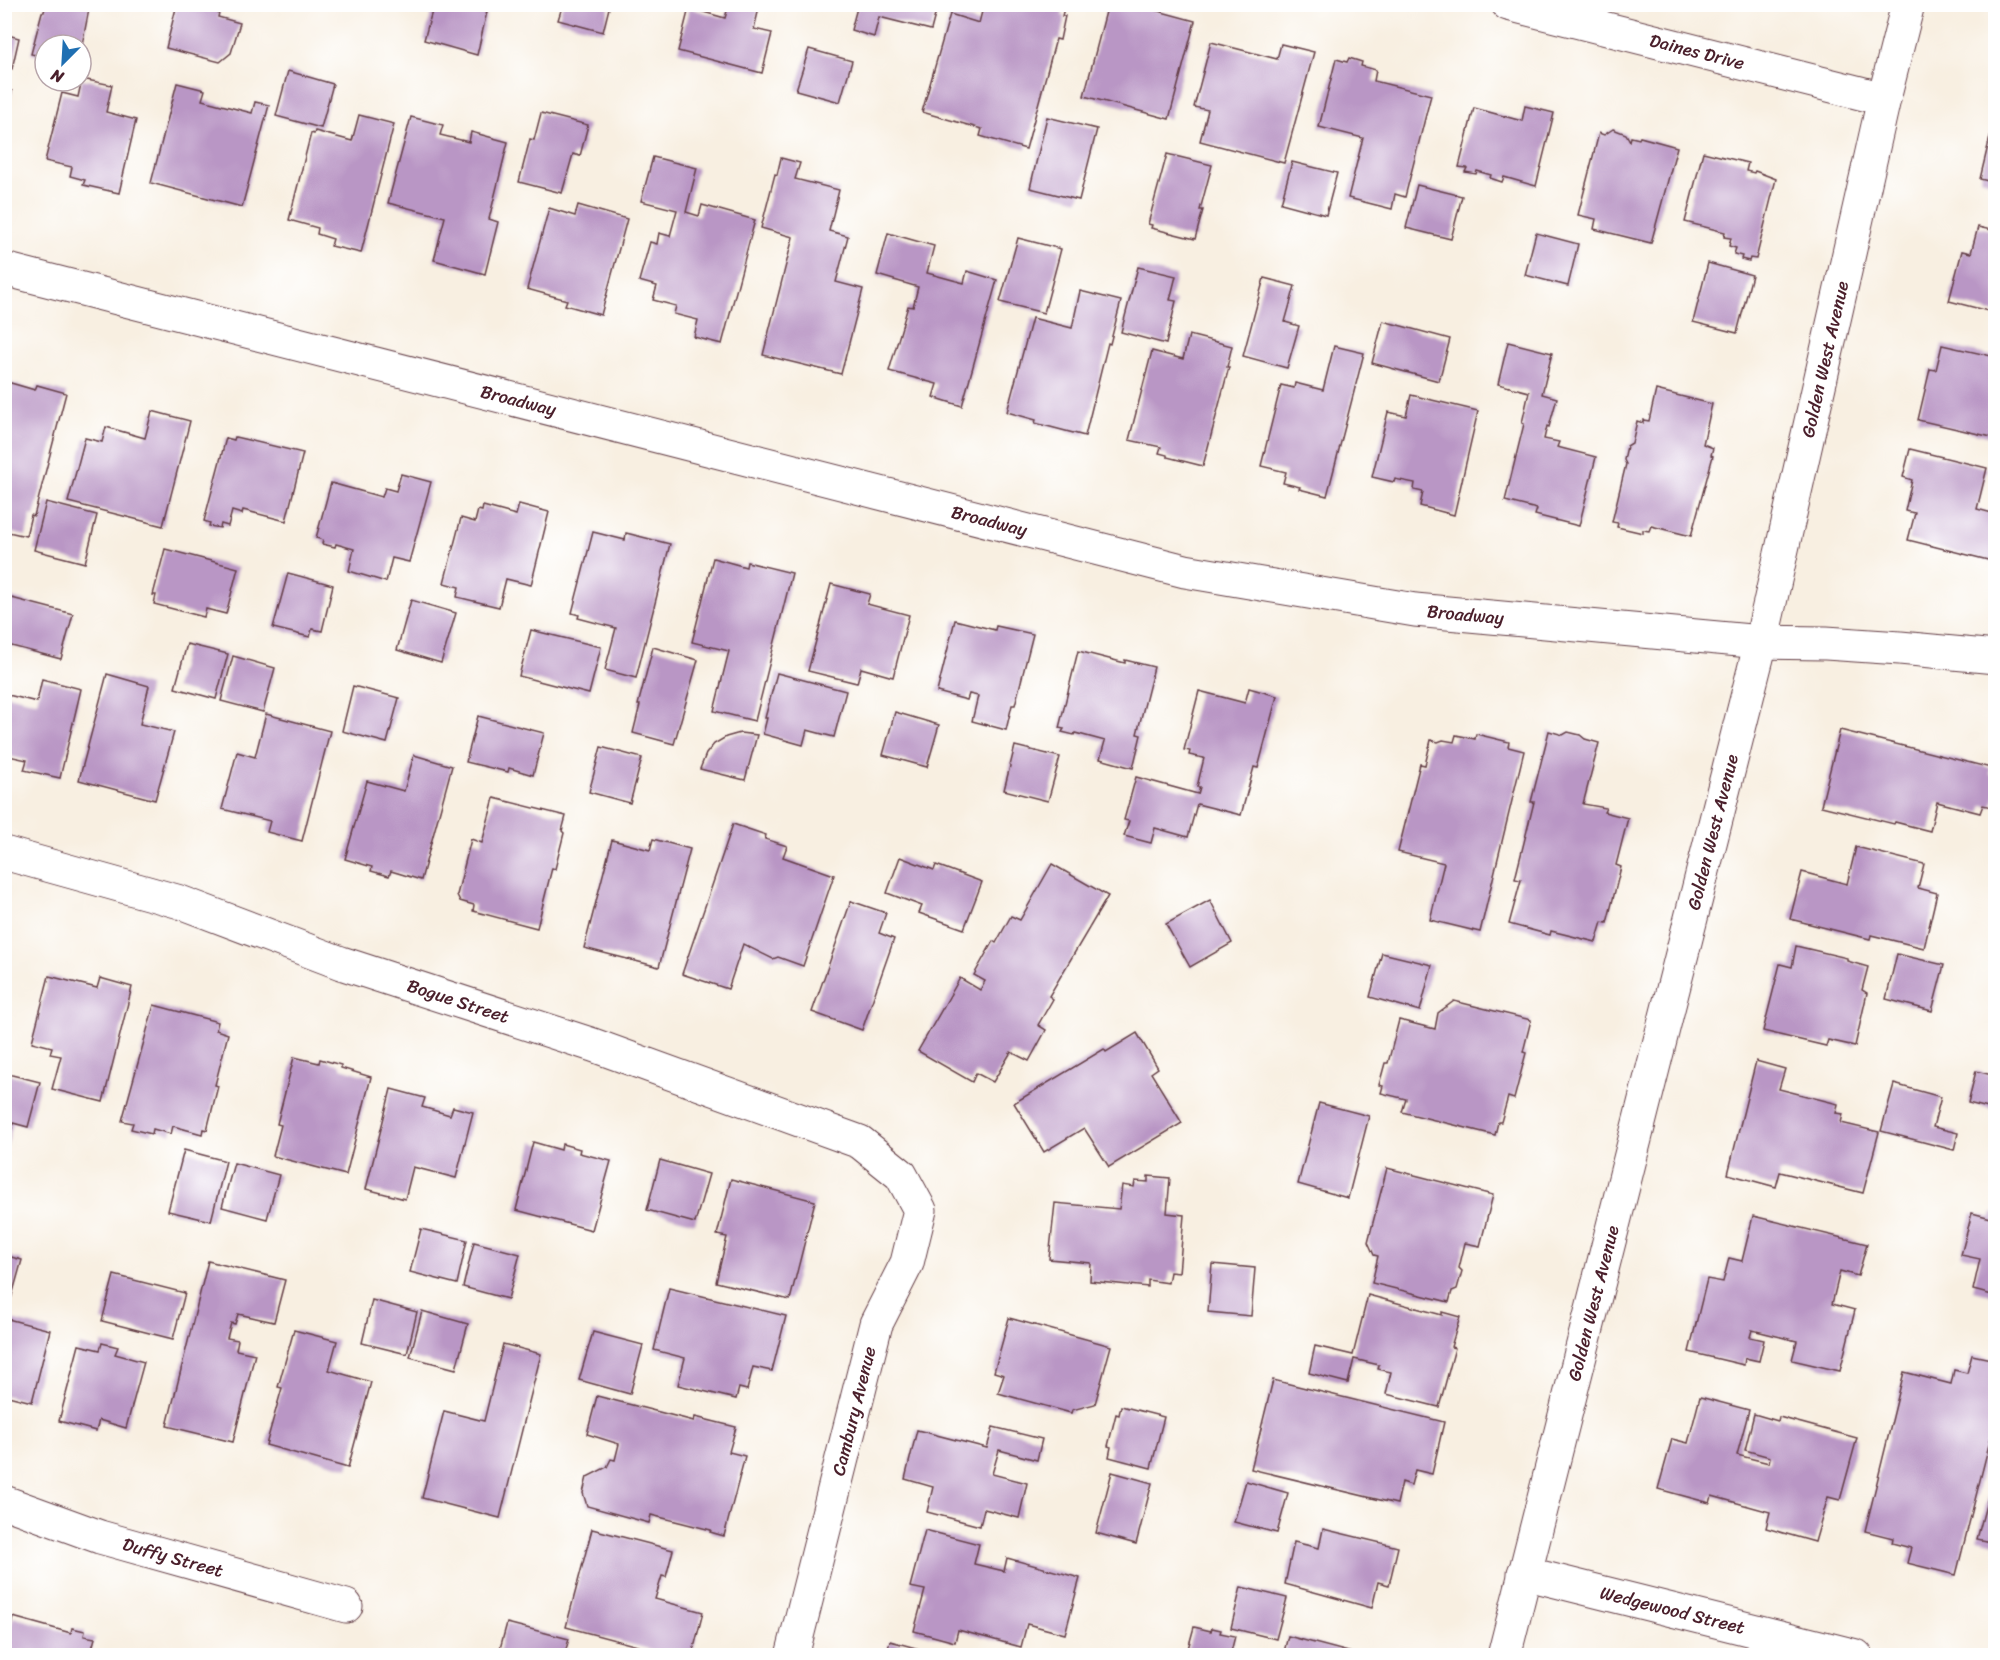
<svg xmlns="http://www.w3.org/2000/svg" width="2000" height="1660" viewBox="0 0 2000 1660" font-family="Sriracha,sans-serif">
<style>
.building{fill:#b996c5}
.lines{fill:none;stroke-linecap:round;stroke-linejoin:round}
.minor-casing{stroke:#643e46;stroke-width:35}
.tertiary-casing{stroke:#643e46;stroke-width:35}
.minor{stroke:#fff;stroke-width:33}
.tertiary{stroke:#fff;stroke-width:33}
.labels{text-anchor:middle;stroke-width:4.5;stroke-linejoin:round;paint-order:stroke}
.street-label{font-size:18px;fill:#4a1f2b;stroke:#fff}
</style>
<rect width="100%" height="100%" fill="#fff"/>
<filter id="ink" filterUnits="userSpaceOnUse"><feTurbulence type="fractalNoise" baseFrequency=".0167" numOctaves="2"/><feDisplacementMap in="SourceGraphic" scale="12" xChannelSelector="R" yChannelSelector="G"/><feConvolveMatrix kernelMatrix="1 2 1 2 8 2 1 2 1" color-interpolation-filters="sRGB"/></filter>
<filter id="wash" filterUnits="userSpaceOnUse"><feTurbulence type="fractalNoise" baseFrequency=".008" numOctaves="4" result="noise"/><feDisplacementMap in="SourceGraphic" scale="24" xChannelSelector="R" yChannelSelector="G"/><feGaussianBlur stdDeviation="1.35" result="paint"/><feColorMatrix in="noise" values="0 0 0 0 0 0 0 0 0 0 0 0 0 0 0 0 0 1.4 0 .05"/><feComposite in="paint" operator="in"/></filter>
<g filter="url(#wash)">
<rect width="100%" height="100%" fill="#f8efe1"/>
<g id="blocks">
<g class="building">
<path d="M46 4H90L82 45H45V57L31 54 42 12H44Z"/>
<path d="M177 4H221L218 17 240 23 231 53 220 62 166 48Z"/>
<path d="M434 4H481L480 9 487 12 477 55 424 40Z"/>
<path d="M563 4H610L603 32 558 20Z"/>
<path d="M729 4H760L754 29 772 33 762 73 678 51 689 8 725 18Z"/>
<path d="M858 4H938L931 30 879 17 874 37 851 30Z"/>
<path d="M984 4H1065L1062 16H1065L1060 40 1056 39 1026 149 980 136 982 129 922 112 950 14 979 23Z"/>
<path d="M1108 4H1132L1195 21 1169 119 1084 96Z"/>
<path d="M4 34 19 38 12 69 4 68Z"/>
<path d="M1211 42 1277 59 1281 44 1314 52 1284 163 1200 141 1208 110 1194 107Z"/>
<path d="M809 49 852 61 840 102 796 90Z"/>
<path d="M1349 58 1362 62 1361 66 1376 70 1374 81 1431 95 1405 197 1395 194 1392 209 1348 198 1363 138 1319 127 1336 59 1347 62Z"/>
<path d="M288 71 333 84 321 128 276 116Z"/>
<path d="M82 79 112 85 106 112 136 120 119 193 83 185 85 180 70 176 72 167 45 161 62 93 78 97Z"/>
<path d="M177 83 205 90 202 100 252 113 255 102 269 105 242 207 151 183Z"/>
<path d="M4 89 12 91 5 120H4Z"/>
<path d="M1525 106 1554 113 1536 186 1504 177 1502 182 1490 178 1491 175 1477 171 1476 174 1465 172 1467 168 1459 167 1474 108 1522 121Z"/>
<path d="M541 113 588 125 580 156 573 154 562 193 519 182 530 139 534 140Z"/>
<path d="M359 115 394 124 361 253 331 246 333 239 317 234 318 228 289 220 311 133 314 134 315 131 352 141Z"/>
<path d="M411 117 443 125 440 135 469 142 471 132 508 142 489 219 498 222 485 274 434 260 445 217 388 203Z"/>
<path d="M1047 117 1097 129 1079 200 1030 188Z"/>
<path d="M1613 129 1626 134 1630 141 1631 137 1639 139 1640 137 1677 147 1651 243 1594 229 1596 219 1578 215 1599 133 1604 135Z"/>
<path d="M1992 129 1996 130V183L1980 179Z"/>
<path d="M1703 152 1748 163 1746 171 1754 173 1755 171 1776 179 1756 259 1750 258 1749 261 1741 259 1742 256 1734 254 1736 248 1729 246 1731 238 1724 237 1725 232 1685 222Z"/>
<path d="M1167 154 1212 165 1200 210H1203L1195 239 1151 228 1152 225 1148 224Z"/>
<path d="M653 157 697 168 686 212 699 216 702 205 755 220 722 344 694 337 698 320 674 314 676 306 653 300 657 286 639 281 650 242 657 244 659 233 670 236 677 210 641 201Z"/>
<path d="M781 158 800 163 795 179 839 190 829 231 848 236 836 282 863 289 841 374 763 355 793 237 761 228 775 174 777 175Z"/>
<path d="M1292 162 1337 173 1326 215 1281 203Z"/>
<path d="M1417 185 1462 196 1451 239 1406 228Z"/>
<path d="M578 205 627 219 601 315 565 305 567 300 527 289 549 208 575 216Z"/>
<path d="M1978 227 1996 231V313L1949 301 1962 251 1971 253Z"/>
<path d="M888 233 934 246 927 273 964 283 967 271 997 280 962 406 933 397 937 384 889 371 908 306 913 307 918 287 877 275Z"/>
<path d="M1536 233 1578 244 1568 286 1525 275Z"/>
<path d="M1018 238 1061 249 1044 313 1000 302Z"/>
<path d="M1708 263 1752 275 1737 333 1693 322Z"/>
<path d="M1138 267 1176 276 1170 300 1176 301 1166 344 1121 332Z"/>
<path d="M1264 278 1295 286 1285 322 1299 326 1287 368 1243 356Z"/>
<path d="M1080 291 1121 301 1110 344 1108 343 1085 436 1035 423 1036 420 1007 412 1032 318 1072 328Z"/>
<path d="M1383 321 1450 339 1439 381 1372 363Z"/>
<path d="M1189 335 1232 346 1227 367H1229L1203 466 1167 457V455L1159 453 1161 447 1129 440 1152 351 1183 359Z"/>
<path d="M1508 342 1552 353 1542 394 1557 398 1549 427 1547 426 1544 439 1559 442 1557 447 1596 457 1579 526 1535 515 1537 509 1505 501 1524 424 1522 423 1529 392 1498 384Z"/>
<path d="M1942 345 1996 357V438L1918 420 1930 369 1936 370Z"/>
<path d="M1334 346 1364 353 1327 496 1299 489 1300 487 1283 483 1286 472 1261 466 1281 385 1294 388 1295 383 1323 390Z"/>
<path d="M4 381 35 390 37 385 66 393 34 516 31 515 26 536 4 531Z"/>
<path d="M1656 390 1712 404 1703 444 1713 448 1711 455 1713 456 1691 536 1651 526 1649 531 1643 530V533L1617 527 1618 523 1612 522 1626 464 1624 460 1627 446 1632 443 1637 421 1643 423V420L1649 421Z"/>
<path d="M1411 395 1478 411 1454 515 1420 506 1423 492 1414 490 1415 483 1395 479 1394 482 1372 477 1388 412 1406 416Z"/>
<path d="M152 411 190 421 163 526 68 502 85 438 102 442 106 427 145 438Z"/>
<path d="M235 437 303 453 286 521 243 510 242 514 232 511 228 526 221 524 220 528 209 526 210 523 204 521 226 438 234 440Z"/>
<path d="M1910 449 1987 468 1977 509 1996 514V562L1908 540 1915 513 1905 511 1912 480 1903 477Z"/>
<path d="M401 474 431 482 409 562 392 558 386 582 349 571 354 549 336 544 335 547 322 544 323 540 316 538 331 483 382 497 385 488 396 491Z"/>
<path d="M46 502 97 515 85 563 34 550Z"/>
<path d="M519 504 549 512 531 585 506 579 499 607 457 597 459 587 444 583 461 518 475 522 478 510 482 511 483 506 516 515Z"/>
<path d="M593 532 625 540 626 533 670 544 636 678 605 670 616 628 578 618 579 615 572 613Z"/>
<path d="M165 549 238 568 226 614 206 609 204 617 154 604 156 595H153Z"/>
<path d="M713 558 746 567 747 562 792 573 755 721 714 711 729 651 692 642Z"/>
<path d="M288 573 333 585 322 631 312 629 310 637 273 628Z"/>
<path d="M831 584 870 594 867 604 909 615 893 677 861 668 857 683 808 671Z"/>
<path d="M4 596 73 614 61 659 4 644Z"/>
<path d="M411 600 456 613 441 663 397 650Z"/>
<path d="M955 620 995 630 996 626 1033 634 1015 705H1012L1006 730 972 721 978 696 969 694 967 700 937 692Z"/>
<path d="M531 630 601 647 589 694 519 676Z"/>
<path d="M187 644 228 654 216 699 175 688Z"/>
<path d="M653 647 698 660 674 744 633 733 640 705H638Z"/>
<path d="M1078 651 1125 663V660L1154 667 1137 734 1141 735 1133 768 1100 759 1105 741 1075 733 1074 735 1062 732 1064 729 1059 728Z"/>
<path d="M233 656 275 668 263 712 221 701Z"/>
<path d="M777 673 846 691 834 737 807 730 803 745 763 734 767 718H765Z"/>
<path d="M107 674 149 686 140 724 174 732 155 800 79 780Z"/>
<path d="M42 679 81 689 60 778 24 770 27 760 4 755V694L37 702Z"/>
<path d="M353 686 399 698 387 743 342 731Z"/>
<path d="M1249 688 1277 696 1258 768 1254 767 1241 815 1197 804 1188 837 1155 828 1151 843 1124 836 1129 821 1124 820 1136 777 1198 794 1200 787H1197L1204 758 1189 755 1190 751 1184 750 1199 691 1245 703Z"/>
<path d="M895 712 939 725 927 767 883 755Z"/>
<path d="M266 714 330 731 302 841 267 832 270 821 222 809 237 752 255 757Z"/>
<path d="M478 716 544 733 533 775 509 768 508 772 466 762Z"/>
<path d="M1840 730 1991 768 1990 774 1996 776V793L1992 807 1983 805 1980 813 1937 802 1930 831 1895 822 1894 824 1821 806Z"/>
<path d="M1549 731 1563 735 1568 732 1580 735 1585 739 1599 743 1583 804 1606 808 1604 812 1628 818 1616 865 1621 867 1607 923 1602 922 1596 942 1551 931 1550 935 1509 924 1521 880 1515 879 1534 802H1531Z"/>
<path d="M740 733 757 735 745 780 700 769 706 754 714 744 726 737Z"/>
<path d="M1476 734 1509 742 1508 747 1524 751 1480 932 1430 920 1444 863 1398 852 1420 764 1425 765 1431 740 1438 742 1443 740 1454 742 1456 735 1475 739Z"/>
<path d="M1015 746 1060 757 1048 801 1004 790Z"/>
<path d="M601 747 642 758 630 803 589 792Z"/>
<path d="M414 755 452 766 421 880 391 871 389 876 371 871 372 867 345 859 367 781 404 791Z"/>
<path d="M494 798 566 816 562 831 564 833 555 869 552 868 537 928 473 911 474 905 460 901 457 895 471 839 482 843Z"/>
<path d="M733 824 766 835 765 839 787 846 783 857 834 875 803 966 778 957 773 959 743 944 728 989 682 974Z"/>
<path d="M653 839 690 849 659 967 584 948 612 840 650 850Z"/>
<path d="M1856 847 1924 864 1918 888 1937 893 1924 948 1871 935 1870 939 1790 919 1802 872 1847 884Z"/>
<path d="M900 857 934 870 936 865 982 882 964 929 919 913 922 906 887 893Z"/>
<path d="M1052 864 1108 896 1049 996 1053 999 1038 1025 1046 1030 1029 1061 1011 1052 993 1082 976 1073 972 1082 918 1051 960 978 980 990 985 981 974 975 993 941 996 943 1011 916 1020 920Z"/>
<path d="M1210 900 1232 943 1190 967 1166 924Z"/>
<path d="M851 901 886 913 879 933 894 939 862 1030 812 1012Z"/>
<path d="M1796 946 1847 958V961L1868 967 1862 990 1867 993 1855 1046 1828 1040 1826 1046 1763 1031 1780 964 1792 967Z"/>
<path d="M1382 953 1432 965 1420 1011 1370 997Z"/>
<path d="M1897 954 1944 965 1932 1011 1886 999Z"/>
<path d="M49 976 97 988 100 978 132 987 103 1102 52 1089 61 1056 50 1054 52 1047 32 1042Z"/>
<path d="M1454 1001 1531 1020 1523 1052 1526 1053 1514 1099 1508 1097 1501 1122H1498L1495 1135 1402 1112 1406 1099 1381 1093 1383 1086 1379 1085 1385 1063H1388L1399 1020 1435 1029 1438 1013Z"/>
<path d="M154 1005 218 1022 216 1030 228 1034 215 1085 218 1086 207 1130 203 1129 202 1134 173 1126 171 1134 153 1129 152 1134 131 1129 133 1123 122 1121Z"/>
<path d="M1137 1033 1158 1068 1151 1073 1182 1123 1109 1167 1084 1128 1044 1152 1014 1103 1104 1049 1106 1052Z"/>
<path d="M294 1057 319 1063 320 1059 341 1065V1068L371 1077 346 1175 273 1156 281 1125 277 1124Z"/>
<path d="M1756 1061 1785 1069 1779 1089 1838 1104 1836 1113 1843 1114 1841 1123 1879 1132 1863 1193 1780 1172 1776 1187 1728 1174Z"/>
<path d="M1976 1071 1996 1076V1110L1968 1103Z"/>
<path d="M4 1073 40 1082 28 1127 13 1123 7 1147H4Z"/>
<path d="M1894 1084 1941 1097 1933 1127 1958 1133 1954 1150 1881 1131Z"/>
<path d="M391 1089 425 1098 422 1107 450 1115 453 1107 473 1112 456 1178 413 1167 405 1199 366 1189Z"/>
<path d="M1319 1103 1369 1116 1348 1198 1298 1184Z"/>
<path d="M533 1142 561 1150 562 1144 580 1149 579 1153 611 1161 592 1230 516 1210Z"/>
<path d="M184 1150 226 1161 211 1221 168 1211Z"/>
<path d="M660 1160 709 1174 695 1223 647 1210Z"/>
<path d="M234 1163 279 1175 267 1219 222 1207Z"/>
<path d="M1387 1168 1493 1195 1480 1246 1465 1243 1459 1268 1462 1271 1457 1289 1452 1291 1449 1302 1372 1283 1378 1256 1374 1255 1368 1242Z"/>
<path d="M1148 1176 1170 1178 1167 1213 1184 1215 1179 1273 1170 1272 1168 1283 1148 1280V1287L1090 1281 1091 1263 1049 1259 1055 1203 1119 1209 1122 1185 1134 1187 1135 1181 1148 1182Z"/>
<path d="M731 1179 815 1201 790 1300 716 1282 727 1237 717 1235Z"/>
<path d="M1972 1213 1991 1218 1992 1213 1996 1214V1296L1973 1290 1980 1259 1961 1255Z"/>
<path d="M1753 1216 1867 1244 1858 1276 1840 1271 1832 1304 1855 1310 1840 1371 1792 1360 1797 1341 1752 1330 1750 1337 1764 1340 1759 1361 1745 1358 1744 1365 1689 1352 1707 1279 1723 1282 1729 1258 1742 1261Z"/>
<path d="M421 1229 467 1240 457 1284 410 1272Z"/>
<path d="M474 1242 520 1254 508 1299 463 1287Z"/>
<path d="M4 1255 22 1260 11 1299 4 1297Z"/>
<path d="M208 1261 285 1280 274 1322 238 1314 235 1324 231 1323 227 1338 238 1340 236 1350 255 1354 233 1442 167 1426Z"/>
<path d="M1212 1264 1255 1268 1251 1316 1208 1312Z"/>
<path d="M114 1275 185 1293 173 1339 102 1321Z"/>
<path d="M669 1288 786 1316 772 1371 753 1367 747 1390 739 1388 736 1399 678 1385 685 1358 654 1350Z"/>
<path d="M1368 1295 1442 1315V1312L1460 1317 1451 1347 1455 1348 1439 1407 1386 1394 1391 1372 1378 1369 1379 1365 1354 1359 1348 1383 1309 1373 1315 1346 1353 1355Z"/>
<path d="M372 1300 417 1312 407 1354 362 1343Z"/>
<path d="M422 1311 468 1324 456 1369 410 1357Z"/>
<path d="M4 1318 50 1330 32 1402 4 1395Z"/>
<path d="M1009 1318 1111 1346 1095 1404 1072 1410 1071 1413 998 1393 1004 1375 994 1372Z"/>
<path d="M294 1330 337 1341 329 1370 371 1382 348 1468 266 1445 282 1388 278 1387Z"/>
<path d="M593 1332 643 1345 630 1394 579 1380Z"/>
<path d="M102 1343 118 1347 115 1354 144 1362 126 1428 99 1420 96 1431 59 1421 79 1345 100 1350Z"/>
<path d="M503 1344 541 1354 500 1518 422 1498 444 1411 484 1421Z"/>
<path d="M1972 1355 1996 1360V1417L1956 1575 1907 1563 1911 1548 1892 1543 1893 1538 1865 1531 1904 1372 1951 1384 1954 1370 1967 1373Z"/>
<path d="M1273 1380 1444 1422 1432 1474 1415 1470 1411 1485 1402 1482 1397 1504 1251 1469Z"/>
<path d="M597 1396 694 1421 695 1417 736 1427 729 1452 745 1456 724 1536 710 1532 711 1530 651 1515 649 1523 587 1506 583 1493 587 1477 607 1467 611 1459 615 1460 619 1444 587 1434Z"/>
<path d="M1700 1397 1749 1410 1737 1455 1769 1463 1770 1457 1745 1450 1754 1414 1778 1421 1779 1417 1857 1438 1840 1500 1828 1497 1815 1542 1766 1528 1770 1512 1712 1496 1710 1503 1658 1489 1672 1439 1688 1443Z"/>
<path d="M1121 1406 1164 1417 1151 1468 1109 1457 1111 1447 1108 1446 1116 1414 1119 1415Z"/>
<path d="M993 1427 1042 1439 1037 1460 999 1450 992 1474 1027 1483 1019 1518 984 1509 980 1526 927 1512 933 1487 905 1479 917 1430 987 1448Z"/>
<path d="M1995 1471H1996V1543L1977 1539Z"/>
<path d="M1112 1472 1152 1483 1136 1544 1096 1533Z"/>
<path d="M1246 1481 1288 1493 1277 1533 1234 1522Z"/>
<path d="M592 1529 673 1550 666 1577 662 1576 655 1599 703 1612 692 1656H675L566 1627Z"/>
<path d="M1323 1529 1398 1547 1389 1585 1378 1582 1372 1608 1285 1584 1294 1542 1319 1548Z"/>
<path d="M925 1530 979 1544 974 1564 1004 1571 1007 1558 1080 1578 1065 1634 1027 1624 1021 1647 958 1630 955 1642 914 1631 925 1590 910 1587Z"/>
<path d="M1241 1587 1287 1598 1276 1639 1231 1628Z"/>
<path d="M13 1617 71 1633 72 1628 85 1631 84 1636 95 1638 90 1656H4Z"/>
<path d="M507 1623 569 1639 564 1656H498Z"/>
<path d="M1194 1627 1211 1631 1212 1628 1221 1630 1220 1633 1235 1636 1230 1656H1186Z"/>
<path d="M1288 1636 1360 1655V1656H1283Z"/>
<path d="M890 1641 942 1655V1656H886Z"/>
</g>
</g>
</g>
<g filter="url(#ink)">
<use href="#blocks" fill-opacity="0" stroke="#643e46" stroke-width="1.5"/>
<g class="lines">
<g class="minor-casing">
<g id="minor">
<path id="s1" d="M1508 4 1884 99"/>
<path id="s2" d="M4 853 180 902 341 963 593 1045 860 1142 901 1175 920 1210 907 1263 876 1324 792 1656"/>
<path id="s3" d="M4 1502 100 1537 346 1606"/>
<path id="s4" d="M1524 1573 1856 1656"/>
</g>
</g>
<g class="tertiary-casing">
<g id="tertiary">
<path id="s5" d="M4 269 1185 571 1415 610 1761 642 1826 643 1900 648 1996 657"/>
<path id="s6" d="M1504 1656 1761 642 1884 99 1908 4"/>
</g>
</g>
<use href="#minor" class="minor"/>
<use href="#tertiary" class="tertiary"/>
</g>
</g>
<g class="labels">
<g class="street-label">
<text dy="6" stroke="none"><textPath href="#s1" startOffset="195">Daines Drive</textPath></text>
<text dy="6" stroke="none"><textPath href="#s6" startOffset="1336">Golden West Avenue</textPath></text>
<text dy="6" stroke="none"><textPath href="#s5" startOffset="531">Broadway</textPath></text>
<text dy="6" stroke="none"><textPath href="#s5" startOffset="1017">Broadway</textPath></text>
<text dy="6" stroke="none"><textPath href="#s5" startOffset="1503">Broadway</textPath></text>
<text dy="6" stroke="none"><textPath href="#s6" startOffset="850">Golden West Avenue</textPath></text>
<text dy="6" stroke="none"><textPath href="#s2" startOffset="478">Bogue Street</textPath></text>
<text dy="6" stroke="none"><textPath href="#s6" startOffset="364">Golden West Avenue</textPath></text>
<text transform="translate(854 1411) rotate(-76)" y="6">Cambury Avenue</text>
<text dy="6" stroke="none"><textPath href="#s3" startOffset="178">Duffy Street</textPath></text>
<text dy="6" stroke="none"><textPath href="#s4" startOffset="153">Wedgewood Street</textPath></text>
</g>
</g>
<rect width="2000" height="1660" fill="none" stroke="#fff" stroke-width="24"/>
<g transform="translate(63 63) rotate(204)"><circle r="28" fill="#ffffff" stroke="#b7a5aa" stroke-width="1.5"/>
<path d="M0-4.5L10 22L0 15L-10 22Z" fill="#1f6fb2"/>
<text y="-9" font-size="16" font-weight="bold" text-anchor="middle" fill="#4a1f2b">N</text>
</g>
</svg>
